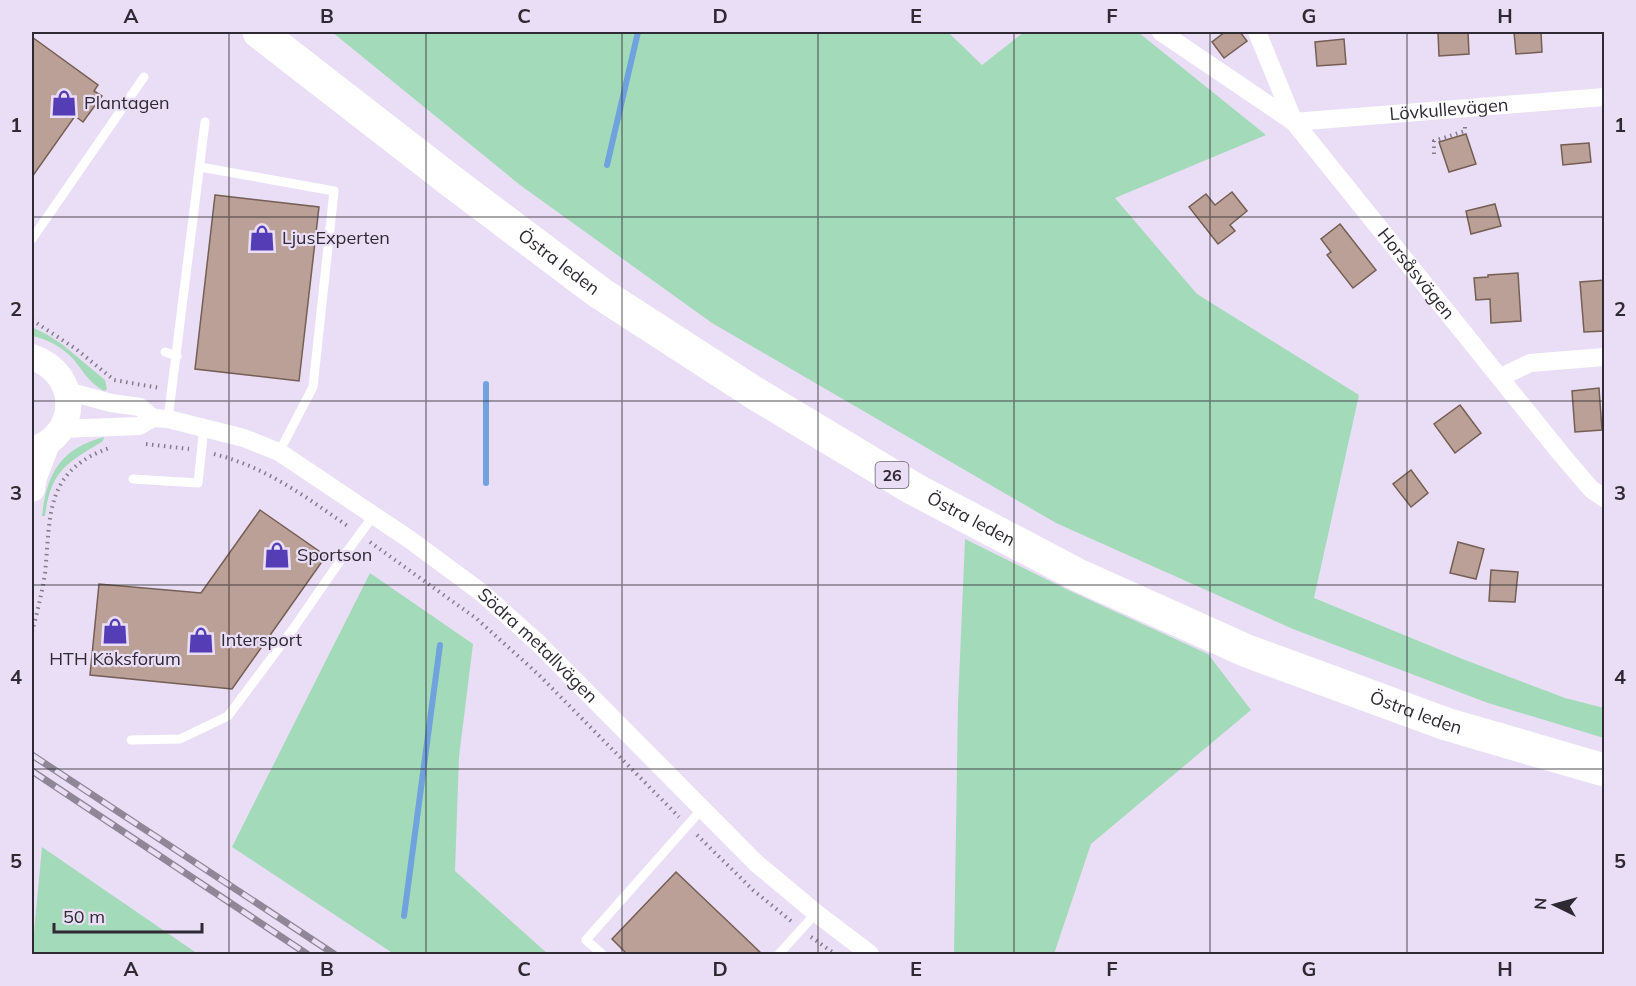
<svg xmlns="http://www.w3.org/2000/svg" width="1636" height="986" viewBox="0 0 1636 986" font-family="Mulish,sans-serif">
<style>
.green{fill:#a3dab9}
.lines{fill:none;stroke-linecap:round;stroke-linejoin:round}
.stream{stroke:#70a3dd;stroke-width:6}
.building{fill:#baa096;stroke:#755e54;stroke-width:1.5}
.path{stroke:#847c8c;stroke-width:4;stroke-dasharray:1.5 4.5;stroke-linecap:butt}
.lane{stroke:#fff;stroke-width:9}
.street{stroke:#fff;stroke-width:18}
.secondary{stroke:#fff;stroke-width:26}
.highway{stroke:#fff;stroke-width:33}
.rail-casing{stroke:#8f8797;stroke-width:7}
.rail{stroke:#eadef6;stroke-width:4.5;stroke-dasharray:14;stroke-linecap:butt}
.grid{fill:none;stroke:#2e2932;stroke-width:1.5;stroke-opacity:0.55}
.labels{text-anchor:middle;stroke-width:4.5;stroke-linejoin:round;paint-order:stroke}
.shield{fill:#eadef6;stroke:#665f6d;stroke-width:1.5}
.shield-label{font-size:16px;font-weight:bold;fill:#2e2932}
.poi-label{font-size:18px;fill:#2e2932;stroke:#eadef6;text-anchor:start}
.street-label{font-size:18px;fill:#2e2932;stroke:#eadef6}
.neatline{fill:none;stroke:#2e2932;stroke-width:2}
.grid-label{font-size:20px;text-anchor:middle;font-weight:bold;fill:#2e2932}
</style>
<rect width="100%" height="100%" fill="#eadef6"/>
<g class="green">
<path d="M332 32H948L982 65 1024 32H1138L1266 135 1115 198 1197 294 1359 395 1314 598 1460 658 1565 698 1604 708V738L1488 703 1293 629 1056 523 712 323 520 185Z"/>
<path d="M32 327 48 335 63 345 105 380 107 389 104 391C89 383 84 372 74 360 63 347 47 339 32 336Z"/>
<path d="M104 437 103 441C66 464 51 470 45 516H42C47 473 60 449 104 437Z"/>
<path d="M965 539 1070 591 1208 654 1251 710 1091 844 1054 954H954L958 704Z"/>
<path d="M370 573 473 644 459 757 455 871 548 954H394L232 847Z"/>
<path d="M42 847 198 954H32Z"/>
</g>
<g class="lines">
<g class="stream">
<path d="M607 165 638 32"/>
<path d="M486 384V483"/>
<path d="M404 916 440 645"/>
</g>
</g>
<g class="building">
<path d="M1225 32H1240L1247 41 1224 58 1212 42Z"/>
<path d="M1468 32 1469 54 1439 56 1438 33Z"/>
<path d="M1514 32H1541L1542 52 1516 54Z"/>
<path d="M32 37 98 85 94 91 102 96 83 122 75 116 32 177Z"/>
<path d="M1344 39 1346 64 1317 66 1315 42Z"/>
<path d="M1466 134 1476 164 1449 172 1439 142Z"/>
<path d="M1589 143 1591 162 1563 165 1561 145Z"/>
<path d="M1232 192 1247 211 1230 225 1235 231 1218 244 1189 207 1206 194 1215 205Z"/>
<path d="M215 195 319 207 299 381 195 369Z"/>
<path d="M1495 204 1501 226 1471 234 1466 211Z"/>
<path d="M1340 224 1376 270 1353 288 1327 255 1331 252 1321 239Z"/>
<path d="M1518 273 1521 321 1491 323 1490 299 1476 300 1474 278 1488 277V275Z"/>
<path d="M1605 280V331L1584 332 1580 282Z"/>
<path d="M1599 388 1602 430 1575 432 1572 391Z"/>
<path d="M1460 405 1481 433 1455 453 1434 424Z"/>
<path d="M1411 470 1428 493 1411 507 1393 484Z"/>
<path d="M260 510 326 556 232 689 90 675 99 584 201 593Z"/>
<path d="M1458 542 1484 549 1476 579 1450 573Z"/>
<path d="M1491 570 1518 572 1515 602 1489 601Z"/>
<path d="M676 872 762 954H627L612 939Z"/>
</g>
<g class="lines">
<g class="path">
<path d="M1434 154V141L1465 131V126"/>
<path d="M32 320 76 349 114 380 160 388"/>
<path d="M146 444 189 449"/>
<path d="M214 454C266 467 306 497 349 527"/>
<path d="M370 542 477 619 539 675 679 817"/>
<path d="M32 632C37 613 42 594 45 573 51 514 44 470 112 447"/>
<path d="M697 835 753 890 791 921"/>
<path d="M811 937 835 954"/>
</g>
<g class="lane">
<path d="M200 167 334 191 313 387 279 452"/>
<path d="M32 239 144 77"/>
<path d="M165 352 177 356"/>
<path d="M168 419 205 122"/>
<path d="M133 479 198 483 204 427"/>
<path d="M131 740 180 739 228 716 293 629 340 561 374 515"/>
<path d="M602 954 586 940 702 809"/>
<path d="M779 954 816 913"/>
</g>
<g class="street">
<path id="s1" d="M1161 32 1294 122 1604 97"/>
<path id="s2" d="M1257 32 1294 122 1562 455 1591 489 1604 498"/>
<path d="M1501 377 1530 363 1604 357"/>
<path d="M67 391 111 403 140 407 153 418"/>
<path id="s3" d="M61 429 139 426 153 418 168 419 244 438 279 452 409 539 482 593 538 643 756 863 816 913 870 954"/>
</g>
<g class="secondary">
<path d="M32 357C80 373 81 435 32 450"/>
<path d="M32 489 34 477 47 443"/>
</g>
<path class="highway" id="s4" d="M259 32 451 181 600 293 756 394 914 489 1078 575 1247 651 1446 724 1604 770"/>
<g class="rail-casing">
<g id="rail">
<path d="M32 755 334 954"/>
<path d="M32 771 307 954"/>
</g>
</g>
<use href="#rail" class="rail"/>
</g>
<path class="grid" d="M229 32V954M426 32V954M622 32V954M818 32V954M1014 32V954M1210 32V954M1407 32V954M32 217H1604M32 401H1604M32 585H1604M32 769H1604"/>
<defs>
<g id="shop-bare" transform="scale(2.07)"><path d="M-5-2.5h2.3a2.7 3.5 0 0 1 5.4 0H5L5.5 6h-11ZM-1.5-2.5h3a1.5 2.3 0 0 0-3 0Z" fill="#543db5" stroke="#eadef6" stroke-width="2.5" paint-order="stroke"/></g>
</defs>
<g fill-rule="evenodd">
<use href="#shop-bare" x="64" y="103"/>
<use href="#shop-bare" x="262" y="238"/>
<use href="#shop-bare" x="277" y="555"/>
<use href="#shop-bare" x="115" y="631"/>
<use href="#shop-bare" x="201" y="640"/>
</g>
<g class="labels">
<rect class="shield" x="875.5" y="462" width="33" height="26" rx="4.5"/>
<g class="shield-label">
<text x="892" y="481">26</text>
</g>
<g class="poi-label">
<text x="84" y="109">Plantagen</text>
<text x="282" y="244">LjusExperten</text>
<text x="297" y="561">Sportson</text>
<text x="221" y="646">Intersport</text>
<text x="115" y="665" text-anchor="middle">HTH Köksforum</text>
</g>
<g class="street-label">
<text dy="6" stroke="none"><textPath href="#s1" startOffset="316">Lövkullevägen</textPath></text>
<text dy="6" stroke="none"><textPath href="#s4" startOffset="378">Östra leden</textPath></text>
<text dy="6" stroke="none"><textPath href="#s2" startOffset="292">Horsåsvägen</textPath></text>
<text dy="6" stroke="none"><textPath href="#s4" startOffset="864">Östra leden</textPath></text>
<text dy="6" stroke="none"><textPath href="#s3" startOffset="549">Södra metallvägen</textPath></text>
<text dy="6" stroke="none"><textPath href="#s4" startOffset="1350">Östra leden</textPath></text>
</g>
</g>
<rect width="1636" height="986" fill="none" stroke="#eadef6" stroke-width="66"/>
<g transform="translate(1555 905) rotate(275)" stroke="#eadef6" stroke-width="4.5" paint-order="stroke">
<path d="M0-4.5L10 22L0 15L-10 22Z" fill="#2e2932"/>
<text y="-9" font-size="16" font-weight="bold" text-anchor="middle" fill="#2e2932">N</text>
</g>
<path d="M54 923v9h148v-9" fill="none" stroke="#2e2932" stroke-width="3"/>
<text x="63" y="923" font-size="18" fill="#2e2932" stroke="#eadef6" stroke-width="4.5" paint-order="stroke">50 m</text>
<rect x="33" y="33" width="1570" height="920" class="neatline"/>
<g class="grid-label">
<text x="131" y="23">A</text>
<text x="327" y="23">B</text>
<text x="524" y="23">C</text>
<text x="720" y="23">D</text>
<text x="916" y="23">E</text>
<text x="1112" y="23">F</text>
<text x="1309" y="23">G</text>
<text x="1505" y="23">H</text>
<text x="16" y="132">1</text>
<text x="1620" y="132">1</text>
<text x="16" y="316">2</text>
<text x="1620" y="316">2</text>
<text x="16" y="500">3</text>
<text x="1620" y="500">3</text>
<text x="16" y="684">4</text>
<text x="1620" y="684">4</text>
<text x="16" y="868">5</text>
<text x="1620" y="868">5</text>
<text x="131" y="976">A</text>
<text x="327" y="976">B</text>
<text x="524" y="976">C</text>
<text x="720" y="976">D</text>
<text x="916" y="976">E</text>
<text x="1112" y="976">F</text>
<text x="1309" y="976">G</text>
<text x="1505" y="976">H</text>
</g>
</svg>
